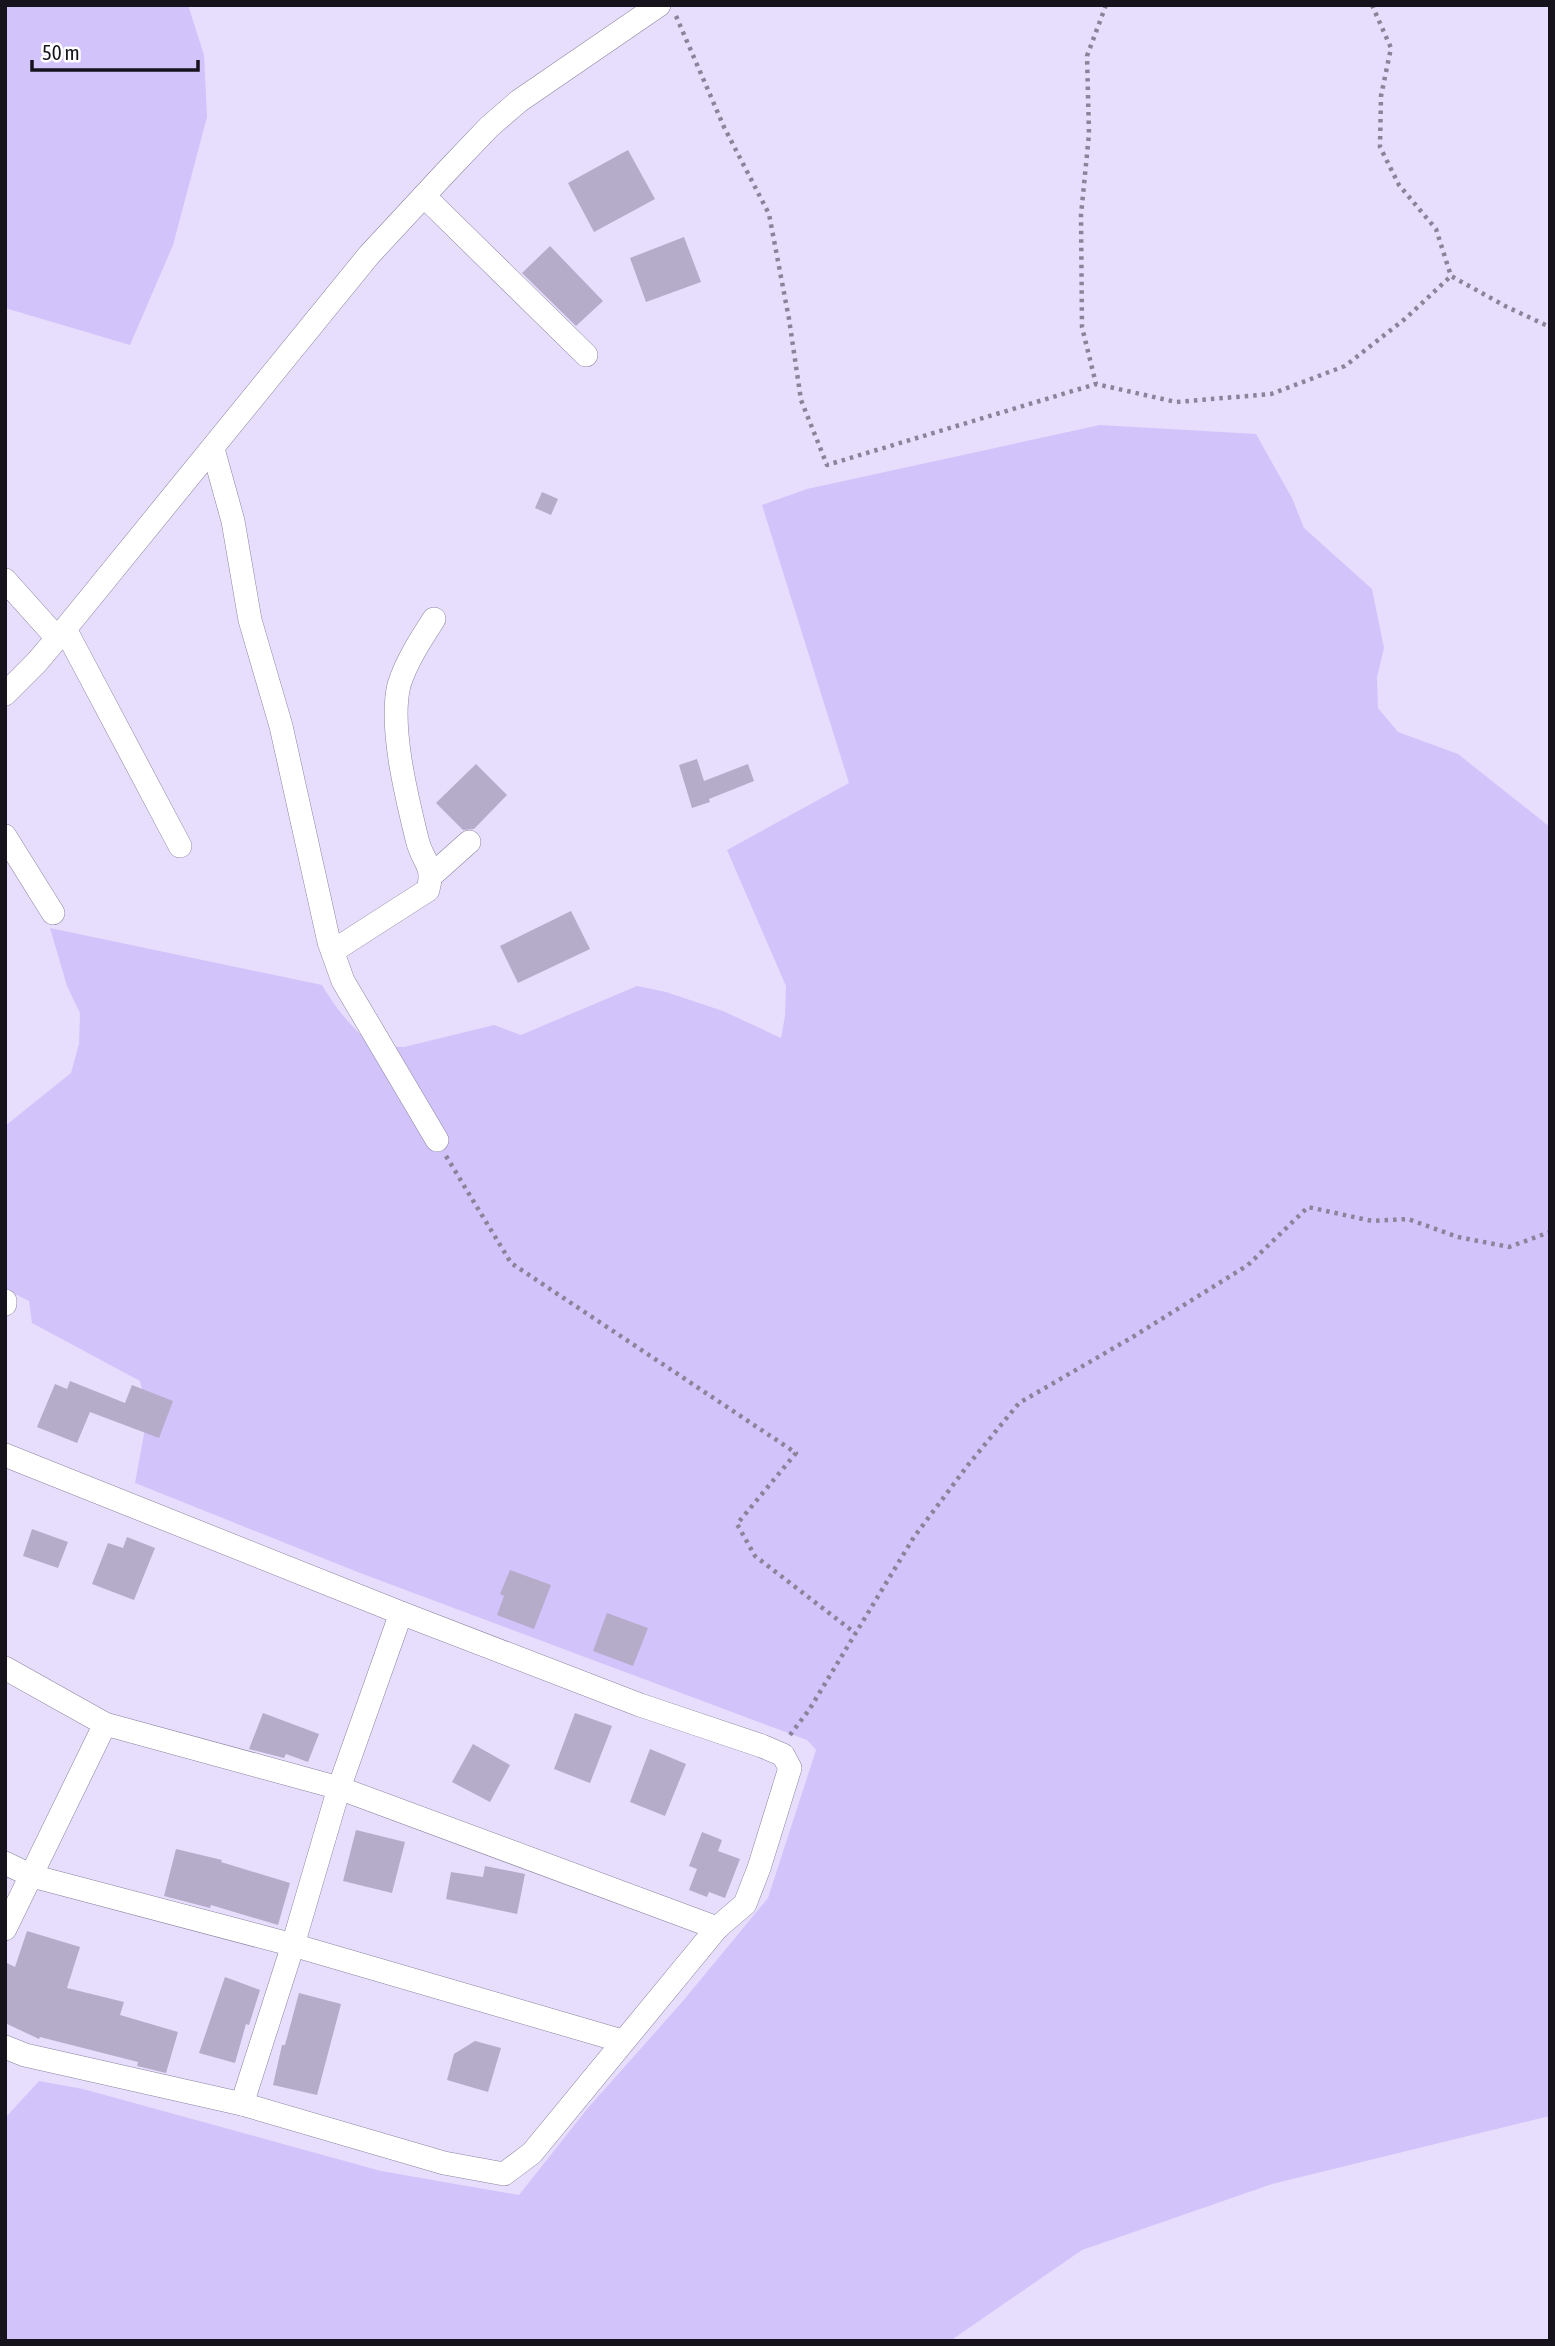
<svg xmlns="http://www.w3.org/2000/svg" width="1555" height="2346" viewBox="0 0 1555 2346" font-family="'Asap Condensed',sans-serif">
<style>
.green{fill:#d3c3fb}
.building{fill:#b4acc9}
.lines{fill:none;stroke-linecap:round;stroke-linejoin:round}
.street-casing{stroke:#8b839f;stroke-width:24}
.path{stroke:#8a849a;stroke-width:4.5;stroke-dasharray:3.5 5;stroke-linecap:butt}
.street{stroke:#fff;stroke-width:23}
</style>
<rect width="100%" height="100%" fill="#e6defc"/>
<g class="green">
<path d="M5 5H188L204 55 207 117 173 245 130 345 5 308Z"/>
<path d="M1100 425 1256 434 1292 498 1304 528 1372 589 1384 648 1377 677 1378 708 1398 732 1458 754 1550 827V2116L1272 2184 1082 2250 950 2341H5V2123L6 2117 39 2081 83 2089 381 2171 519 2195 588 2108 683 2001 768 1898 816 1750 807 1740 360 1573 135 1483 148 1412 140 1381 32 1323 29 1301 5 1289V1126L71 1073 79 1044 80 1013 67 986 50 928 322 985C336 1009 352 1028 373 1046L404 1047 494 1025 521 1035 637 986 666 992 723 1011 781 1038 785 1016 786 986 727 850 849 783 762 505 807 489Z"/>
</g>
<g class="building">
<path d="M628 150 655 199 594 232 568 183Z"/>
<path d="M684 237 701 282 646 302 630 258Z"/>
<path d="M550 246 603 301 576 326 522 273Z"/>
<path d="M542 492 558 499 551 515 535 508Z"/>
<path d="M697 759 704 781 748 764 754 781 709 799 710 802 692 808 679 765Z"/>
<path d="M476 764 507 795 474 829 463 830 436 803Z"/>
<path d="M571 911 590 949 518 983 500 946Z"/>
<path d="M70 1381 125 1403 132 1385 173 1401 159 1438 90 1412 77 1443 37 1427 55 1384 67 1389Z"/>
<path d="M32 1529 68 1542 58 1568 23 1556Z"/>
<path d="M127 1537 155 1548 134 1600 92 1584 108 1543 123 1548Z"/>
<path d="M510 1570 551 1585 534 1629 497 1615 504 1596 500 1594Z"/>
<path d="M607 1613 648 1628 633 1666 593 1651Z"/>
<path d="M263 1713 319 1734 308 1762 286 1754 284 1758 249 1749Z"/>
<path d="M575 1713 612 1726 590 1783 554 1769Z"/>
<path d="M473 1744 510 1765 490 1802 452 1782Z"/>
<path d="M650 1749 686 1764 665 1816 630 1802Z"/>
<path d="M356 1830 405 1842 392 1893 343 1881Z"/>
<path d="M702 1832 722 1840 718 1851 740 1859 725 1898 709 1892 707 1897 689 1890 697 1869 689 1866Z"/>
<path d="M176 1849 222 1860 221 1862 290 1883 278 1925 211 1905 210 1908 164 1896Z"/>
<path d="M485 1866 525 1874 517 1914 446 1899 451 1872 483 1877Z"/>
<path d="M27 1931 80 1947 67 1988 124 2002 120 2015 178 2032 166 2073 137 2066 138 2062 40 2037 39 2039 5 2023V1962L15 1967Z"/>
<path d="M225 1977 260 1990 249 2025 246 2024 235 2063 199 2053Z"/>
<path d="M299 1993 341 2004 317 2095 273 2085 282 2045H285Z"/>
<path d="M475 2041 501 2048 488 2092 447 2080 454 2054Z"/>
</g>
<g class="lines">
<g class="street-casing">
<g id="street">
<path d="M424 196 586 355"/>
<path d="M213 449 233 521 250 620 281 726 329 942 343 981 437 1140"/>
<path d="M5 580 57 638"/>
<path d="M65 629 180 846"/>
<path d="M5 694 37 662 65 629 369 255 447 171 489 127 519 101 659 5"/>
<path d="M5 836 53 913"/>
<path d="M432 875 469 842"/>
<path d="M333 951 428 890C435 864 422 862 417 839 407 798 389 727 399 685 406 662 421 639 434 619"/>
<path d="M5 1301V1304"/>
<path d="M5 1455 401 1613 640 1705 762 1746 783 1755 790 1768 759 1868 745 1904 717 1928 532 2153 504 2174 444 2163 242 2104 25 2055 5 2047"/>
<path d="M5 1668 105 1724 339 1788 717 1928"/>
<path d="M5 1863 32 1876 293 1945 622 2041"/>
<path d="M5 1929 105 1724"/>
<path d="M242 2104 293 1945 339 1788 401 1613"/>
</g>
</g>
<g class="path">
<path d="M1106 5 1087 56 1089 134 1081 215 1082 327 1096 384 1176 402 1271 394 1345 366 1406 318 1451 276"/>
<path d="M1372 5 1391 48 1381 96 1380 147 1399 185 1436 229 1451 276 1507 307 1550 327"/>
<path d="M676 16 724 127 769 214 789 319 801 400 827 465 1096 384"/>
<path d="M446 1156 511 1263 796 1453 737 1524 755 1556 855 1633"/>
<path d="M790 1735 809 1710 914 1537 968 1465 1019 1403 1131 1338 1248 1265 1308 1207 1372 1221 1408 1219 1458 1237 1509 1247 1550 1232"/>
</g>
<use href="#street" class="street"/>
</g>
<rect width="1555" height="2346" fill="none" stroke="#16131d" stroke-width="14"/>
<path d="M32 60v10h166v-10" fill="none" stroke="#16131d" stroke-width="3.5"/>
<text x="42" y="60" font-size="21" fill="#16131d" stroke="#ffffff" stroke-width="5" paint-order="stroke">50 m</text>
</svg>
